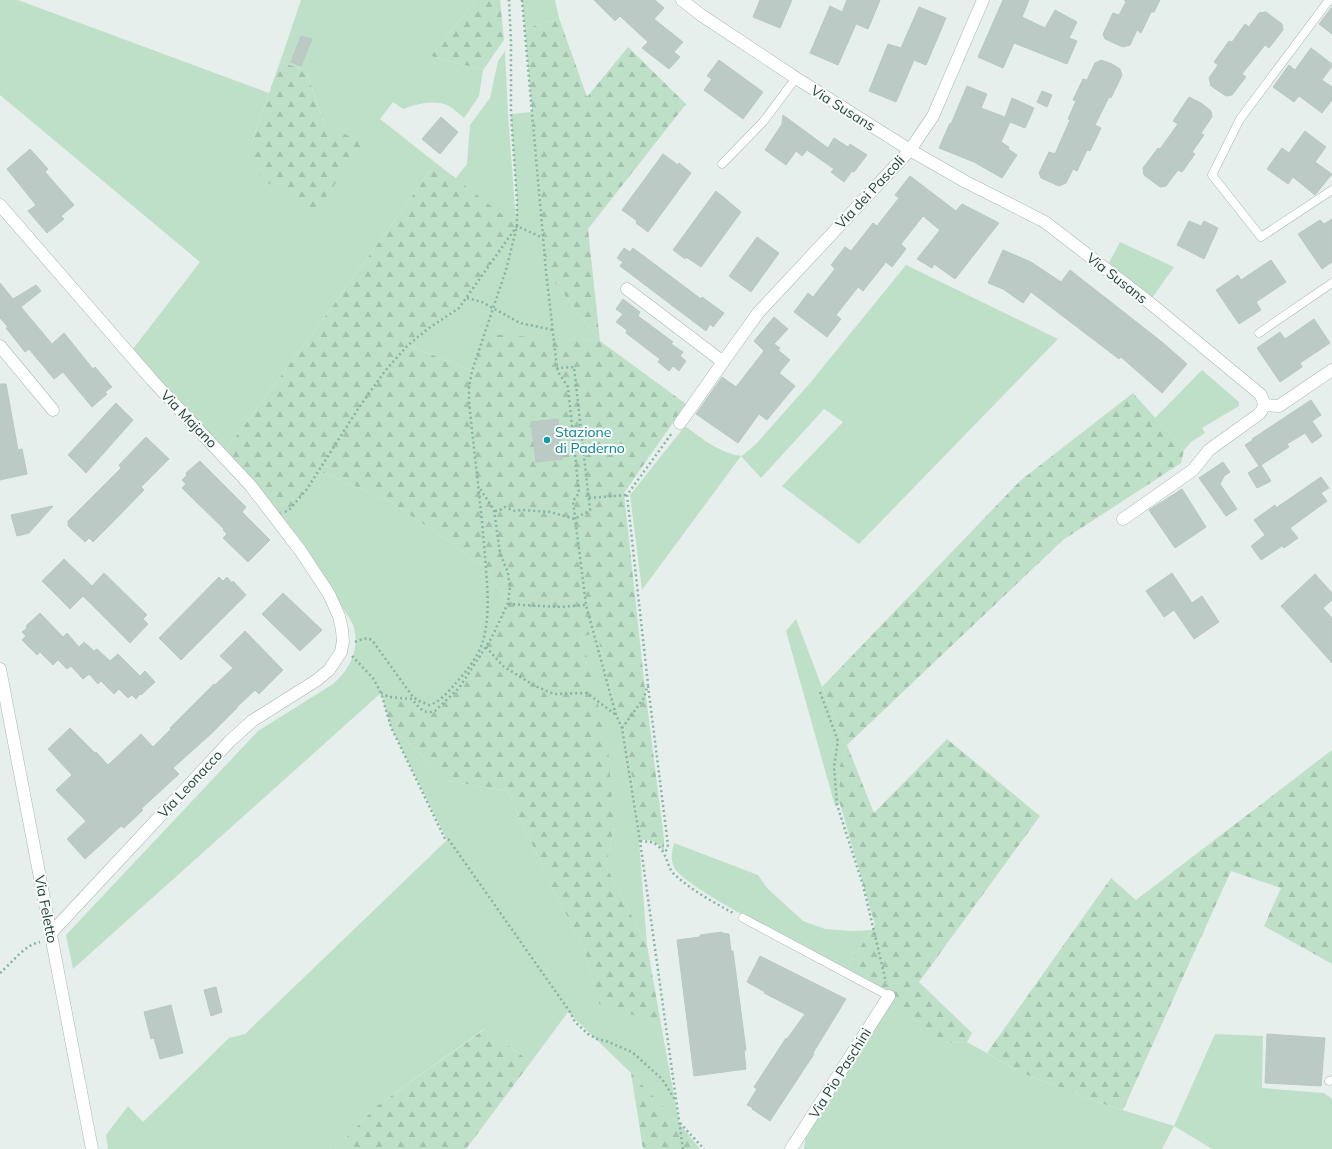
<svg xmlns="http://www.w3.org/2000/svg" width="1332" height="1149" viewBox="0 0 1332 1149" font-family="Mulish,sans-serif">
<style>
.green{fill:#bfe0c8}
.forest{fill:url(#forest-firs)}
.building{fill:#bbcac4;stroke:#b8c9c2}
.lines{fill:none;stroke-linecap:round;stroke-linejoin:round}
.service-casing{stroke:#a8b8b2;stroke-width:9}
.minor-casing{stroke:#a8b8b2;stroke-width:13}
.tertiary-casing{stroke:#a8b8b2;stroke-width:13}
.path{stroke:#86b3a5;stroke-width:2.5;stroke-dasharray:2 3;stroke-linecap:butt}
.service{stroke:#fff;stroke-width:8}
.minor{stroke:#fff;stroke-width:12}
.tertiary{stroke:#fff;stroke-width:12}
.culture-dot{fill:#0f9aa8;stroke:#f7fbf9;stroke-width:1.5}
.labels{text-anchor:middle;stroke-width:4;stroke-linejoin:round;paint-order:stroke}
.street-label{font-size:14px;fill:#24423a;stroke:#f7fbf9}
.culture-label{font-size:14px;fill:#0d838f;stroke:#f7fbf9;text-anchor:start}
</style>
<defs>
<pattern id="forest-firs" width="22" height="20" patternUnits="userSpaceOnUse"><rect width="22" height="20" fill="#bfe0c8"/><path d="M5 1l3.5 6h-7zM16 11l3.5 6h-7z" fill="#a4c1ad"/></pattern>
</defs>
<rect width="100%" height="100%" fill="#e6efeb"/>
<g class="green">
<path d="M0 0H18L269 93 249 150 324 124 306 70 280 62 301 0H476L431 56 483 70 479 96 464 118C459 114 454 109 449 106 435 99 417 104 403 109L393 102 380 119 436 163 335 303 223 454 129 354 200 262 0 95Z"/>
<path d="M522 0H555L559 18 525 29Z"/>
<path d="M505 51 508 114 516 220 517 201 511 114 532 112 546 271 600 341 554 339 476 358 472 371 408 345 429 328 459 308 516 227 455 179 467 164 470 125 490 98 498 61Z"/>
<path d="M1120 242 1174 267 1152 298 1109 263Z"/>
<path d="M906 265 1058 339 859 544 782 486 843 422 824 409 761 478 741 456 642 590 630 495 685 426C703 439 719 453 742 456L756 444 810 383Z"/>
<path d="M1202 370 1239 402V406L1202 428 1205 433 1191 442 1184 450 1155 418Z"/>
<path d="M319 471 386 499 446 539 488 570 508 603 491 639 459 688 435 711C423 715 419 707 412 699L389 697 381 693 73 969 66 935 258 731 333 684C350 670 361 647 353 625 349 616 342 607 336 599 317 571 297 545 277 518L299 500Z"/>
<path d="M796 619 822 687 847 745 839 768 840 804 835 806 786 631Z"/>
<path d="M597 632 606 674 625 730 641 840H639L647 945 606 866 614 827 582 637Z"/>
<path d="M391 727 449 781 507 791 555 893 584 948 599 1003 661 1024 679 1123 631 1073 568 1012 531 1062 484 1029 377 1106 335 1149H108L106 1135 128 1106 143 1122 229 1038 245 1034 447 840Z"/>
<path d="M674 843 758 875 767 888 803 921 825 929 852 931 872 930 846 969C817 953 685 890 674 867 670 858 672 852 674 843Z"/>
<path d="M892 1002 946 1043 967 1042 1022 1073 1097 1102 1174 1126 1215 1034 1263 1036 1262 1088 1324 1093 1332 1099V1149H1212L1174 1126 1162 1149H804L806 1134Z"/>
</g>
<g class="forest">
<path d="M476 0H500L504 40 483 70 431 56Z"/>
<path d="M559 18 587 97 628 47 686 104 588 229 600 341 686 404 624 493 644 680 664 839V851C656 842 654 840 641 840L625 730 606 674 597 632 582 637 608 746 614 827 606 866 647 945 661 1024 599 1004 584 948 555 893 507 791 449 781 391 727 381 693 389 697 412 699C419 707 423 715 435 711L459 688 491 639 508 603 488 570 446 539 386 499 319 471C305 492 298 504 277 518L223 454 335 303 436 163 517 226 459 308 429 328 408 345 472 371 484 334 600 341 546 271 525 29Z"/>
<path d="M280 62 306 70 324 124 363 143 315 213 262 179 249 150Z"/>
<path d="M1133 393 1184 450 1181 463 1063 540 847 745 874 813 947 739 1040 816 919 982 972 1033 967 1042 946 1043 846 969 875 925 840 804 839 768 847 745 822 687 1021 480Z"/>
<path d="M1332 750V964L1264 926 1281 888 1231 871 1123 1110 1097 1102 1022 1073 987 1053 1111 878 1136 900Z"/>
<path d="M485 1029 531 1062 466 1149H335L377 1106Z"/>
<path d="M631 1073 679 1123 700 1149H643Z"/>
</g>
<g class="building">
<path d="M594 0H655L664 8 654 19 683 42 674 52 680 57 669 69 642 48 648 42 620 16 615 21Z"/>
<path d="M760 0H792L780 28 753 17Z"/>
<path d="M847 0H880L868 29 856 24 838 65 810 53 830 6 842 12Z"/>
<path d="M1003 0H1029L1022 17 1045 28 1055 10 1077 22 1069 38 1077 41 1067 64 1014 43 1003 68 978 57Z"/>
<path d="M1124 0H1160L1154 12H1151L1141 33 1137 30 1130 45 1123 47 1105 39 1103 34 1113 13 1119 15 1126 2Z"/>
<path d="M919 7 946 18 926 65 914 60 896 102 869 91 888 44 901 48Z"/>
<path d="M1332 7V34L1319 24Z"/>
<path d="M1266 12 1282 24 1283 30 1269 48 1265 45 1242 74 1246 77 1232 95 1226 96 1211 86 1209 78 1218 65 1214 62 1229 41 1232 42 1245 24 1249 27 1259 13Z"/>
<path d="M301 36 312 39 301 66 291 62Z"/>
<path d="M1311 48 1332 64V66L1322 80 1332 87V100L1322 113 1299 96 1294 102 1273 87 1289 65 1295 70Z"/>
<path d="M719 60 763 92 743 119 704 90 712 79 707 76Z"/>
<path d="M1101 60 1112 64 1120 69 1122 75 1111 98 1109 97 1095 125 1101 128 1090 151 1087 150 1077 171 1073 169 1066 183 1059 186 1041 178 1039 173 1049 152 1055 154 1070 120 1068 119 1076 101 1073 100 1083 79 1087 80 1095 63Z"/>
<path d="M967 86 987 94 981 108 1005 117 1012 98 1034 108 1025 128 1010 122 1001 142 1009 147 1008 149 1017 155 1002 178 974 162 939 148 950 123 951 124Z"/>
<path d="M1042 91 1052 95 1047 107 1037 102Z"/>
<path d="M1189 97 1201 103 1211 111 1212 117 1201 133 1204 135 1192 152 1195 154 1182 172 1178 170 1166 186 1160 187 1144 175 1143 168 1158 148 1160 149 1178 124 1173 121Z"/>
<path d="M783 115 828 148 834 138 848 147 850 144 867 155 854 172 852 171 844 182 831 172 834 169 807 150 802 156 796 151 786 165 765 150 782 124Z"/>
<path d="M441 117 458 132 440 154 422 139Z"/>
<path d="M1305 131 1326 147 1315 162 1332 174 1315 195 1293 177 1288 184 1267 169 1282 148 1289 153Z"/>
<path d="M30 149 48 169 45 172 74 205 61 216 64 219 47 233 28 211 36 205 7 169Z"/>
<path d="M663 154 678 165 679 163 691 173 648 232 636 223 637 221 622 210Z"/>
<path d="M910 176 956 211 962 204 999 223 955 279 934 264 932 268 917 259 940 230 923 216 901 244 906 249 892 267 886 262 863 291 858 287 836 315 841 319 827 337 794 312 808 293 813 297 835 269 831 265 845 247 851 251 873 223 877 226 899 198 895 195Z"/>
<path d="M716 191 741 212 701 267 686 257 685 259 673 250Z"/>
<path d="M1332 219V262L1322 269 1298 234 1320 220 1324 224Z"/>
<path d="M1189 221 1201 226 1204 221 1218 228 1204 259 1177 245Z"/>
<path d="M757 237 779 253 751 292 729 276Z"/>
<path d="M624 248 630 252 633 248 701 299 702 297 724 313 713 327 710 324 706 331 620 266 623 262 617 258Z"/>
<path d="M1003 250 1031 262 1061 282 1070 270 1162 342 1187 364 1162 393 1121 357 1119 359 1031 292 1023 303 1003 289 988 283Z"/>
<path d="M1271 260 1286 282 1256 302 1261 310 1239 324 1216 290 1238 275 1241 280Z"/>
<path d="M0 283 13 299 36 285 41 291 21 307 52 344 64 333 93 369 95 367 112 387 105 392 107 394 92 407 63 372 54 379 29 349 25 352 6 328 8 327 0 318Z"/>
<path d="M623 299 640 312 638 316 673 342 671 344 683 352 680 356 686 361 679 371 673 366 669 371 658 362 660 359 626 333 627 330 616 322 623 314 616 309Z"/>
<path d="M774 317 788 329 774 344 780 348 778 350 790 360 779 373 795 386 767 420 759 414 738 443 696 414 722 377 736 387 764 351 754 341Z"/>
<path d="M1314 319 1330 343 1300 363 1302 367 1280 382 1257 348 1280 332 1285 339Z"/>
<path d="M0 384H6L18 450 22 449 27 474 0 480Z"/>
<path d="M1311 400 1321 415 1312 421 1322 436 1312 443 1305 433 1287 444 1289 447 1261 465 1271 481 1257 488 1248 473 1259 466 1245 445 1253 440 1252 439Z"/>
<path d="M116 403 133 420 86 473 68 455Z"/>
<path d="M558 419 563 459 536 462 531 422Z"/>
<path d="M146 437 169 459 141 487 144 490 105 530 93 542 89 538 85 542 68 526V521L121 468 119 465Z"/>
<path d="M200 461 246 507 242 512 270 540 248 562 223 538 227 534 223 530 224 529 182 488 186 484 182 480 187 475 186 473Z"/>
<path d="M1223 462 1230 472 1224 476 1220 484 1237 509 1226 516 1199 478Z"/>
<path d="M1321 477 1329 488 1321 493 1327 501 1290 528 1298 538 1284 548 1282 546 1261 560 1251 546 1265 535 1254 520 1275 505 1276 508Z"/>
<path d="M1182 489 1206 527 1175 548 1149 510Z"/>
<path d="M53 506 29 533 17 536 11 515Z"/>
<path d="M64 559 92 586 104 573 147 615 143 619 148 624 130 643 83 596 70 609 42 581Z"/>
<path d="M1172 573 1192 603 1202 596 1219 622 1194 639 1174 610 1164 617 1146 591Z"/>
<path d="M1315 574 1332 593V600L1323 608 1332 618V663L1281 606Z"/>
<path d="M219 577 223 581 227 577 232 583 233 581 246 595 181 660 159 638Z"/>
<path d="M283 593 322 630 300 651 262 614Z"/>
<path d="M40 613 63 637 67 633 79 647 84 642 94 651 97 649 110 661 118 654 140 676 145 671 155 682 141 695 140 694 136 699 132 695 128 698 119 689 114 694 101 681 98 684 89 674 83 679 71 666 67 669 58 660 53 665 40 652 37 655 22 640 26 636 22 632 27 628 26 626Z"/>
<path d="M245 631 283 670 259 694 255 690 237 707V708L212 733 173 768 179 774 141 809 143 810 124 828 121 826 85 859 67 839 86 821 56 790 72 775 48 749 70 728 95 753 96 752 108 765 141 734 153 747 171 729 170 728 214 684 215 685 233 668 220 656Z"/>
<path d="M722 932V933L729 934 731 951H733L746 1050H744L746 1069 694 1076 677 940 700 937V935Z"/>
<path d="M760 956 846 999 813 1053 814 1054 770 1121 752 1109 753 1108 747 1105 757 1089 754 1087 786 1038 787 1039 805 1014 764 993 765 992 747 982Z"/>
<path d="M216 987 222 1012 211 1016 204 990Z"/>
<path d="M171 1005 183 1053 160 1059 154 1038 151 1039 144 1012Z"/>
<path d="M1267 1034 1325 1038 1321 1086 1265 1083Z"/>
</g>
<g class="lines">
<g class="service-casing">
<g id="service">
<path d="M1329 0 1240 119 1212 175 1261 237 1332 190"/>
<path d="M722 164 763 122 796 78"/>
<path d="M1259 333 1332 283"/>
<path d="M743 918 889 996"/>
<path d="M1329 1081 1332 1080"/>
</g>
</g>
<g class="minor-casing">
<g id="minor">
<path d="M682 0 701 15 796 78 910 150 966 182 1045 222 1150 303 1260 394C1265 402 1265 407 1259 414L1209 450 1193 470 1123 519"/>
<path d="M0 205 152 380 250 485 300 550 329 594 339 616 342 630 343 641 341 652 329 670 317 680 252 721 230 741 51 933"/>
<path d="M627 289 723 362 758 313 910 150 933 116 983 0"/>
<path d="M0 346 53 410"/>
<path d="M1264 405 1279 406 1332 370"/>
<path d="M680 423 723 362"/>
<path d="M791 1149 889 996"/>
</g>
</g>
<g class="tertiary-casing">
<path id="tertiary" d="M0 669 92 1149"/>
</g>
<g class="path">
<path d="M522 0 546 271 557 368 558 372 568 387 579 493 573 501 586 605 616 715 622 728 640 841 683 1149"/>
<path d="M467 298 482 302 520 323 553 330"/>
<path d="M589 498 627 495"/>
<path d="M495 511 500 510 505 507 515 511 522 510 550 512 575 519C580 515 585 514 590 510L574 367 557 368"/>
<path d="M285 512 290 509 307 489 358 409 385 371 408 345 429 328 459 308 517 226 543 238"/>
<path d="M508 604 558 607 586 605"/>
<path d="M355 642C362 639 366 637 372 640L413 697 419 701 429 705C440 702 448 692 455 684 465 673 477 658 482 644 491 617 487 584 485 556 481 504 474 453 469 401V386L472 371 506 270 517 226V201L511 114V42L509 0"/>
<path d="M486 647 503 666 535 686 554 694 587 693 616 715"/>
<path d="M352 656 373 678 381 693 391 727 445 839 449 840 570 1012 575 1022 588 1034 597 1039 606 1041 632 1052 662 1079 676 1101"/>
<path d="M648 686 668 845 665 854"/>
<path d="M820 692 838 741 834 767 837 805 863 885 886 982"/>
<path d="M381 693 389 697 412 699C419 707 423 715 435 711L459 688 491 639 508 603 510 587 508 573 500 553 494 510 479 487"/>
<path d="M622 728 644 698 648 684 627 495 672 433"/>
<path d="M640 841C647 842 652 841 657 845 668 854 666 866 674 874 691 890 713 902 733 913"/>
<path d="M0 973C12 963 24 945 40 942"/>
<path d="M680 1123 704 1149"/>
</g>
<use href="#service" class="service"/>
<use href="#minor" class="minor"/>
<use href="#tertiary" class="tertiary"/>
</g>
<circle class="culture-dot" cx="547" cy="440" r="4"/>
<g class="labels">
<g class="street-label">
<text transform="translate(843 108) rotate(32)" y="5">Via Susans</text>
<text transform="translate(870 192) rotate(-47)" y="5">Via dei Pascoli</text>
<text transform="translate(1117 278) rotate(38)" y="5">Via Susans</text>
<text transform="translate(189 419) rotate(46)" y="5">Via Majano</text>
<text transform="translate(190 784) rotate(-47)" y="5">Via Leonacco</text>
<text transform="translate(46 909) rotate(79)" y="5">Via Feletto</text>
<text transform="translate(840 1073) rotate(-58)" y="5">Via Pio Paschini</text>
</g>
<g class="culture-label">
<text x="555" y="437">Stazione<tspan x="555" dy="16">di Paderno</tspan></text>
</g>
</g>
</svg>
